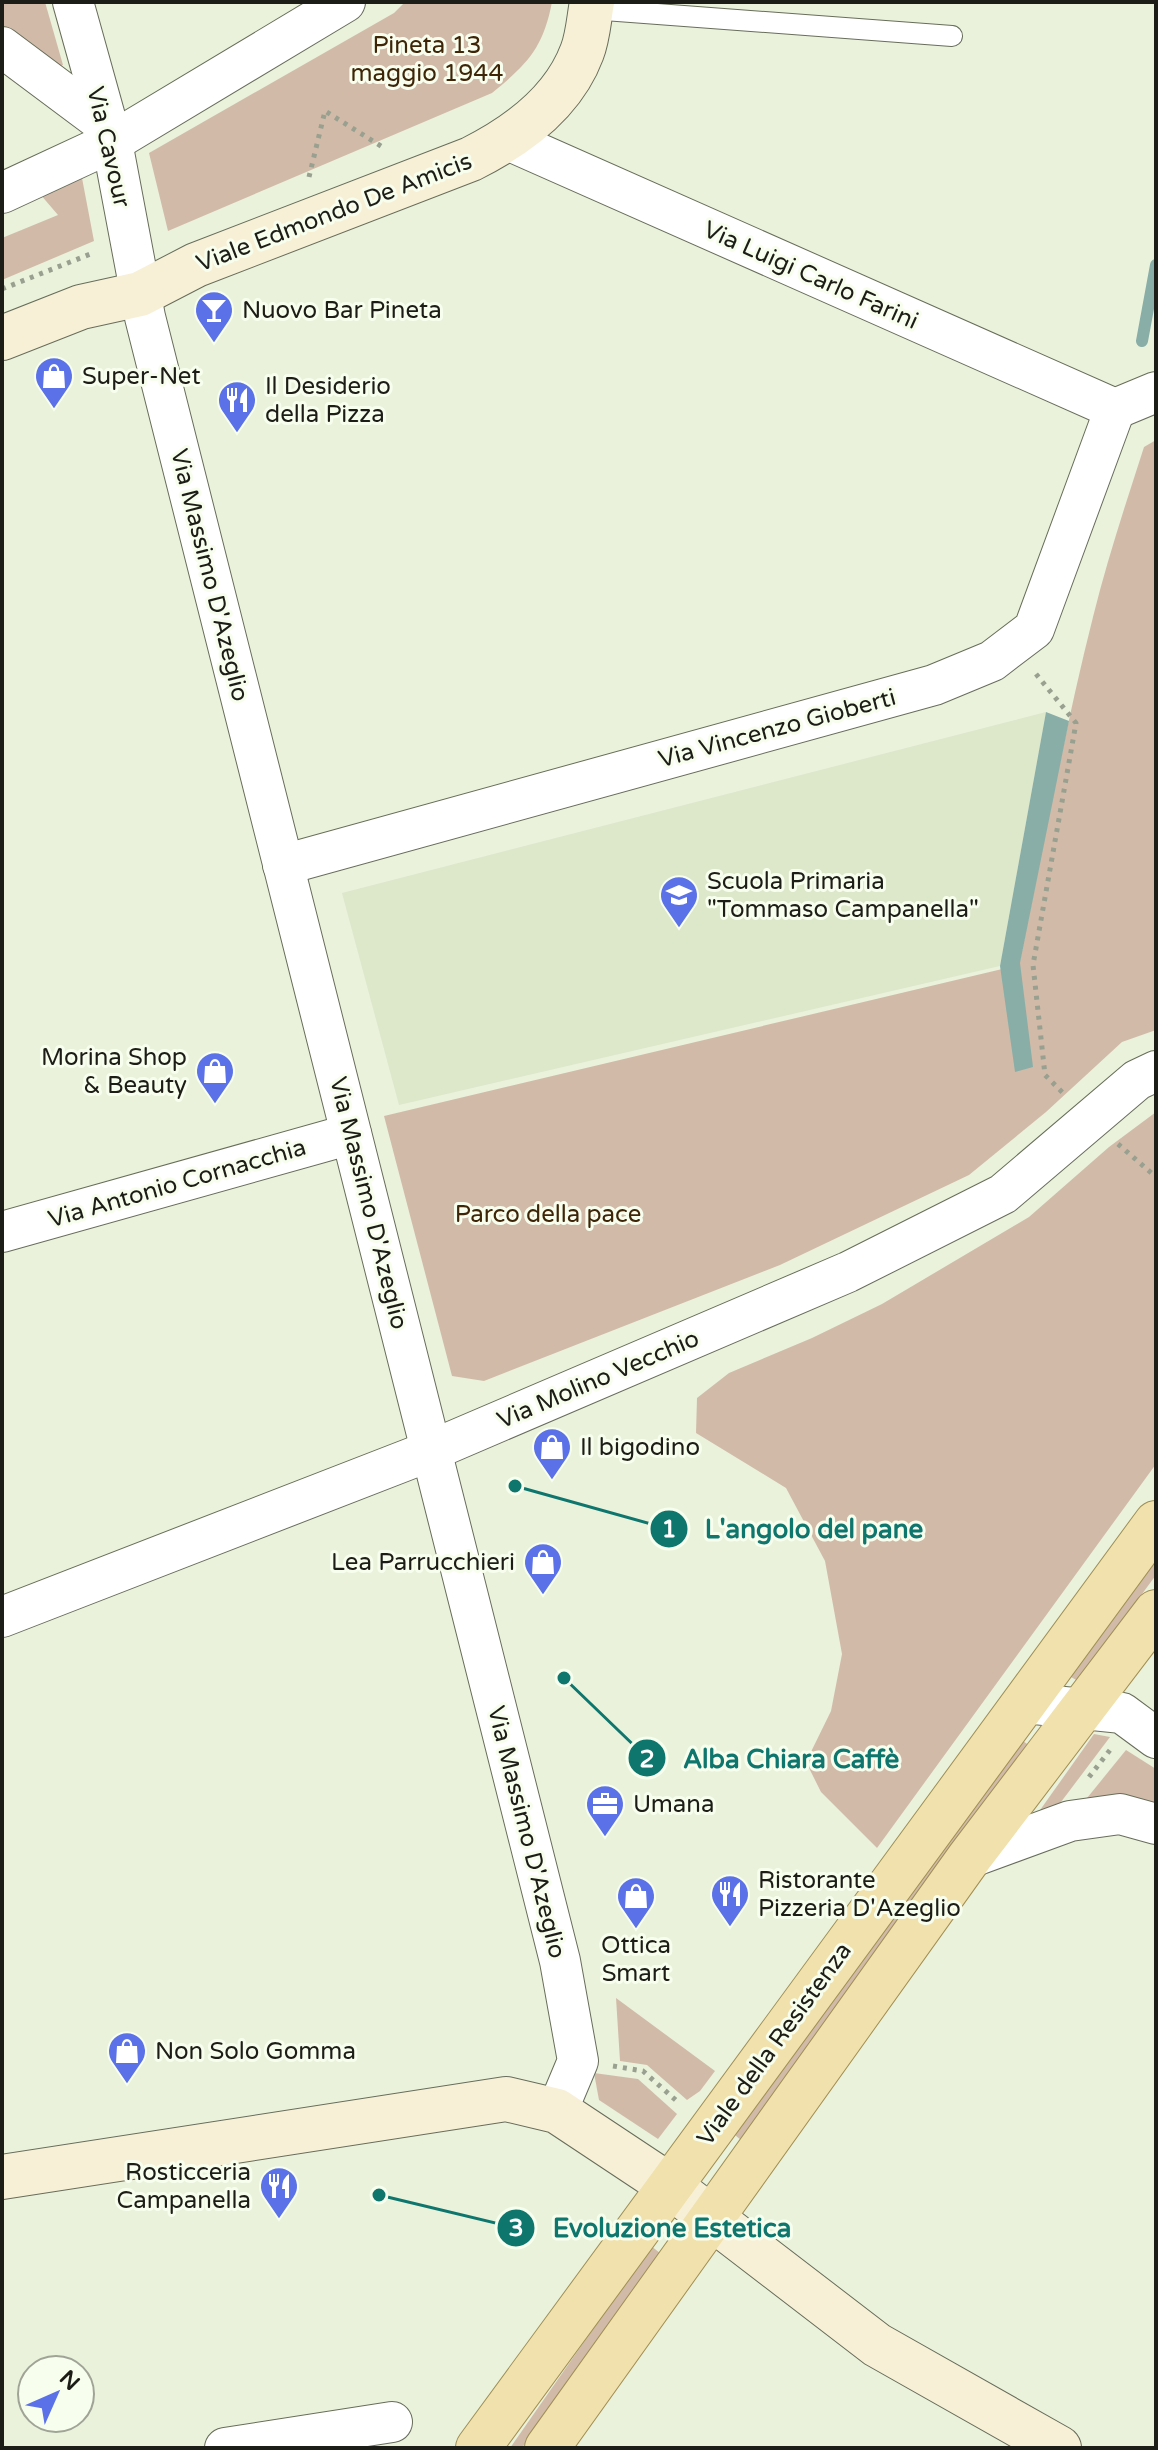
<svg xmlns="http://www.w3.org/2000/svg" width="1158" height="2450" viewBox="0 0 1158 2450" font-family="'Varela Round',sans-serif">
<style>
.built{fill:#dde7ca}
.green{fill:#d1bba8}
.water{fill:#89aea7}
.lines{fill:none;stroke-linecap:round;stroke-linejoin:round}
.stream{stroke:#89aea7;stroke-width:12}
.lane-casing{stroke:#676d5a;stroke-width:22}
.street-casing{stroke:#676d5a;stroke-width:42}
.secondary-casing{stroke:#676d5a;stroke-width:46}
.primary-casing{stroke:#a08f54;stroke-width:46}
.path{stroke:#9aa08f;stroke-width:5;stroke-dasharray:4 6;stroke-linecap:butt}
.lane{stroke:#fff;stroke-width:20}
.street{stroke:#fff;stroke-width:40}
.secondary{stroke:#f8f0d6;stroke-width:44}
.primary{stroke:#f1e1ac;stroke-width:44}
.labels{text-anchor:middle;stroke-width:6;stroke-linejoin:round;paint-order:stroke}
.park-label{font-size:24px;fill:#3f2508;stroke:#f8feed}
.street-label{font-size:24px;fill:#1b1d16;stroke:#f8feed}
.poi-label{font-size:24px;fill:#1b1d16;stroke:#f8feed;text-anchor:start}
.leader{fill:none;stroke:#0f766e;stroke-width:3}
.callout-dot{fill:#0f766e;stroke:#f8feed;stroke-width:3}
.mark-label{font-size:24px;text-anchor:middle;font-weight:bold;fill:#fff}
.callout-label{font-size:26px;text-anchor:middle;font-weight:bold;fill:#0f766e;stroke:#f8feed;stroke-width:6;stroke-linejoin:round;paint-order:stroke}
</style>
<rect width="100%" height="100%" fill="#eaf2dc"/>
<path class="built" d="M1046 712 1000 966 399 1105 342 893Z"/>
<g class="green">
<path d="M2 2H45L63 65 50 69 2 34Z"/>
<path d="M405 2H552C543 49 527 64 492 93L168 231 149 153 394 13Z"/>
<path d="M82 178 94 241 2 280V238L58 215 40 194Z"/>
<path d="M1156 440V1030L1122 1042 1046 1112 969 1175 780 1265 484 1381 452 1376 384 1116 1019 965C1043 849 1064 732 1093 617 1107 560 1126 503 1144 447Z"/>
<path d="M1156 1112V1464L877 1848 821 1792 806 1762 831 1711 842 1654 825 1561 786 1488 696 1433 697 1398 729 1373 812 1338 882 1304 1029 1217 1109 1147Z"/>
<path d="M1156 1561V1575L1078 1681 1071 1677Z"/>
<path d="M1094 1734 1110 1737 1058 1806 1038 1813Z"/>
<path d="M1023 1741 1030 1746 742 2141 735 2135Z"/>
<path d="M1126 1750 1156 1769V1805L1083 1803Z"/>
<path d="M616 1998 715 2071 700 2091 687 2100 647 2065 620 2061Z"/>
<path d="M594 2073 638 2079 677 2114 658 2139 599 2100Z"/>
<path d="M651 2246 660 2253 522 2448H510Z"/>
</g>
<path class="water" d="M1046 712 1069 721 1020 963 1033 1067 1015 1072 1000 966Z"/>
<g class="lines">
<path class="stream" d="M1142 341 1156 265"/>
<g class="lane-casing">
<path id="lane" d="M591 9 952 36"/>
</g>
<g class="street-casing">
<g id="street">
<path d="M73 2 112 142 145 317 560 1961 578 2061 557 2111"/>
<path d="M2 47 105 124"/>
<path d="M508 140 1115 409"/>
<path d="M2 193 112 142 345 2"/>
<path d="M1115 409 1156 392"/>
<path d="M283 865 934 685 992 661 1034 629 1115 409"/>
<path d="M2 1232 351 1134"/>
<path d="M2 1617 430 1451 848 1272 1003 1194 1137 1080 1156 1071"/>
<path d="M1025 1703 1122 1713 1156 1738"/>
<path d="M969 1858 1070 1821 1120 1814 1156 1824"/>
<path d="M225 2448 392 2422"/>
</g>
</g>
<g class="secondary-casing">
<g id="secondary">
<path d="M2 338 81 307 140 294 196 265 471 159C517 136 563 103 582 52 588 37 589 18 592 2"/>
<path d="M2 2177 506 2099 557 2111 670 2186 877 2345 1059 2448"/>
</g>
</g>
<g class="primary-casing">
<g id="primary">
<path d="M478 2448 1156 1523"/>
<path d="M547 2448 969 1858 1156 1612"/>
</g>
</g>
<g class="path">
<path d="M309 177 325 111 384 148"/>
<path d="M2 289 93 253"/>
<path d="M1036 674 1076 723 1033 965 1045 1075 1064 1094"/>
<path d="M1118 1144 1156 1177"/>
<path d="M1089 1777 1110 1750"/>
<path d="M613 2066 643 2071 679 2103"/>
</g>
<use href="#lane" class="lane"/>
<use href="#street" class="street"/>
<use href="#secondary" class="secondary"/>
<use href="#primary" class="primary"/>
</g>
<defs>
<g id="bar-pin" transform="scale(2)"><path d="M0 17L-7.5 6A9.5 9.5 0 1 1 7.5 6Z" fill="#5b71e8" stroke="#f8feed"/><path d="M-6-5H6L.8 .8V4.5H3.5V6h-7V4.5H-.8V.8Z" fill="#fff"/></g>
<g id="shop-pin" transform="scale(2)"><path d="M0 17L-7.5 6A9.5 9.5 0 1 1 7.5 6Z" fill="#5b71e8" stroke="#f8feed"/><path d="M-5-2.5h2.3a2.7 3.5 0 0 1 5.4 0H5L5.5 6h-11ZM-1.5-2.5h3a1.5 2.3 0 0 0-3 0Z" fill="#fff"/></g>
<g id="restaurant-pin" transform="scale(2)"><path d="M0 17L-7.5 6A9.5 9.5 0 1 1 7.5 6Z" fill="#5b71e8" stroke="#f8feed"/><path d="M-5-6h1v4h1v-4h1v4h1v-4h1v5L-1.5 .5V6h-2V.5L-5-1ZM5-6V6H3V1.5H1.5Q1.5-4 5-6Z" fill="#fff"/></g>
<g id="school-pin" transform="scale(2)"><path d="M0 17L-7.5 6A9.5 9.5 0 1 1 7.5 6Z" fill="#5b71e8" stroke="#f8feed"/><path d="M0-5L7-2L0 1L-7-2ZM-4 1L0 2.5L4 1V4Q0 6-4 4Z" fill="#fff"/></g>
<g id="office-pin" transform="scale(2)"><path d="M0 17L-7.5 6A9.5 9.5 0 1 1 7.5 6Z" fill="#5b71e8" stroke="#f8feed"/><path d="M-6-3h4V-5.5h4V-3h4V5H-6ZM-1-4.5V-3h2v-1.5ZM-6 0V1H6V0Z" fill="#fff"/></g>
</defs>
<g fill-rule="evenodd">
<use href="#bar-pin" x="214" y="310"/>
<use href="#shop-pin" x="54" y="376"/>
<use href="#restaurant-pin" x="237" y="400"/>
<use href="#school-pin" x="679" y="895"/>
<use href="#shop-pin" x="215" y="1071"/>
<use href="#shop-pin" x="552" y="1447"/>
<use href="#shop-pin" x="543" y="1562"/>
<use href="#office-pin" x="605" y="1804"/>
<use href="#restaurant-pin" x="730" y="1894"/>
<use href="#shop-pin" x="636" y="1896"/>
<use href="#shop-pin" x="127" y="2051"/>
<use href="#restaurant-pin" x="279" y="2186"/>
</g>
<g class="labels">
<g class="park-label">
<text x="427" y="53">Pineta 13<tspan x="427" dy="28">maggio 1944</tspan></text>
<text x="548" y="1222">Parco della pace</text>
</g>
<g class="street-label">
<text transform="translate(109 147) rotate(77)" y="8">Via Cavour</text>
<text transform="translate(334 212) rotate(-21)" y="8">Viale Edmondo De Amicis</text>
<text transform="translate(811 275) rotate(24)" y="8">Via Luigi Carlo Farini</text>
<text transform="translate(210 575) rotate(76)" y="8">Via Massimo D'Azeglio</text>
<text transform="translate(777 728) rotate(-15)" y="8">Via Vincenzo Gioberti</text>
<text transform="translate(177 1183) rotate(-16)" y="8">Via Antonio Cornacchia</text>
<text transform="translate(369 1203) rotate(76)" y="8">Via Massimo D'Azeglio</text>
<text transform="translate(598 1379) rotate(-23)" y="8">Via Molino Vecchio</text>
<text transform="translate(527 1832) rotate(76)" y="8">Via Massimo D'Azeglio</text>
<text transform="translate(774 2044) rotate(-54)" y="8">Viale della Resistenza</text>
</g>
<g class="poi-label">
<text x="242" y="318">Nuovo Bar Pineta</text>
<text x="82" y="384">Super-Net</text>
<text x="265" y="394">Il Desiderio<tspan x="265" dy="28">della Pizza</tspan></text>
<text x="707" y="889">Scuola Primaria<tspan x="707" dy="28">"Tommaso Campanella"</tspan></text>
<text x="187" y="1065" text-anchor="end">Morina Shop<tspan x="187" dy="28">&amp; Beauty</tspan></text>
<text x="580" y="1455">Il bigodino</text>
<text x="515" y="1570" text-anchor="end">Lea Parrucchieri</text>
<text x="633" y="1812">Umana</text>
<text x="758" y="1888">Ristorante<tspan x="758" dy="28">Pizzeria D'Azeglio</tspan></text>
<text x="636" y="1953" text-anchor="middle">Ottica<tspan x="636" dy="28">Smart</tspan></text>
<text x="155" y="2059">Non Solo Gomma</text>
<text x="251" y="2180" text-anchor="end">Rosticceria<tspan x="251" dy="28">Campanella</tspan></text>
</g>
</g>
<path class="leader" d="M515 1486L669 1529M564 1678L647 1758M379 2195L516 2228"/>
<g class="callout-dot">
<circle cx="515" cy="1486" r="8"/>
<circle cx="564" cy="1678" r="8"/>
<circle cx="379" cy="2195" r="8"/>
<circle cx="669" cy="1529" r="20"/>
<circle cx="647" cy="1758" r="20"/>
<circle cx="516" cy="2228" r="20"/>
</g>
<g class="mark-label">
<text x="669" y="1537">1</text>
<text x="647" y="1767">2</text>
<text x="516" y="2236">3</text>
</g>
<g class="callout-label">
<text x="814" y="1538">L'angolo del pane</text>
<text x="791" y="1768">Alba Chiara Caffè</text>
<text x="672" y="2237">Evoluzione Estetica</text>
</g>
<rect width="1158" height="2450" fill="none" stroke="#1b1d16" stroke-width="8"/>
<g transform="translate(56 2394) rotate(45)"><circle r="38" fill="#f8feed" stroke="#a0a497" stroke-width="2"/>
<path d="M0-6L14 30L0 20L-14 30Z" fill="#5b71e8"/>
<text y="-12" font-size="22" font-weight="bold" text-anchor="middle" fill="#1b1d16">N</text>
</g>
</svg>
